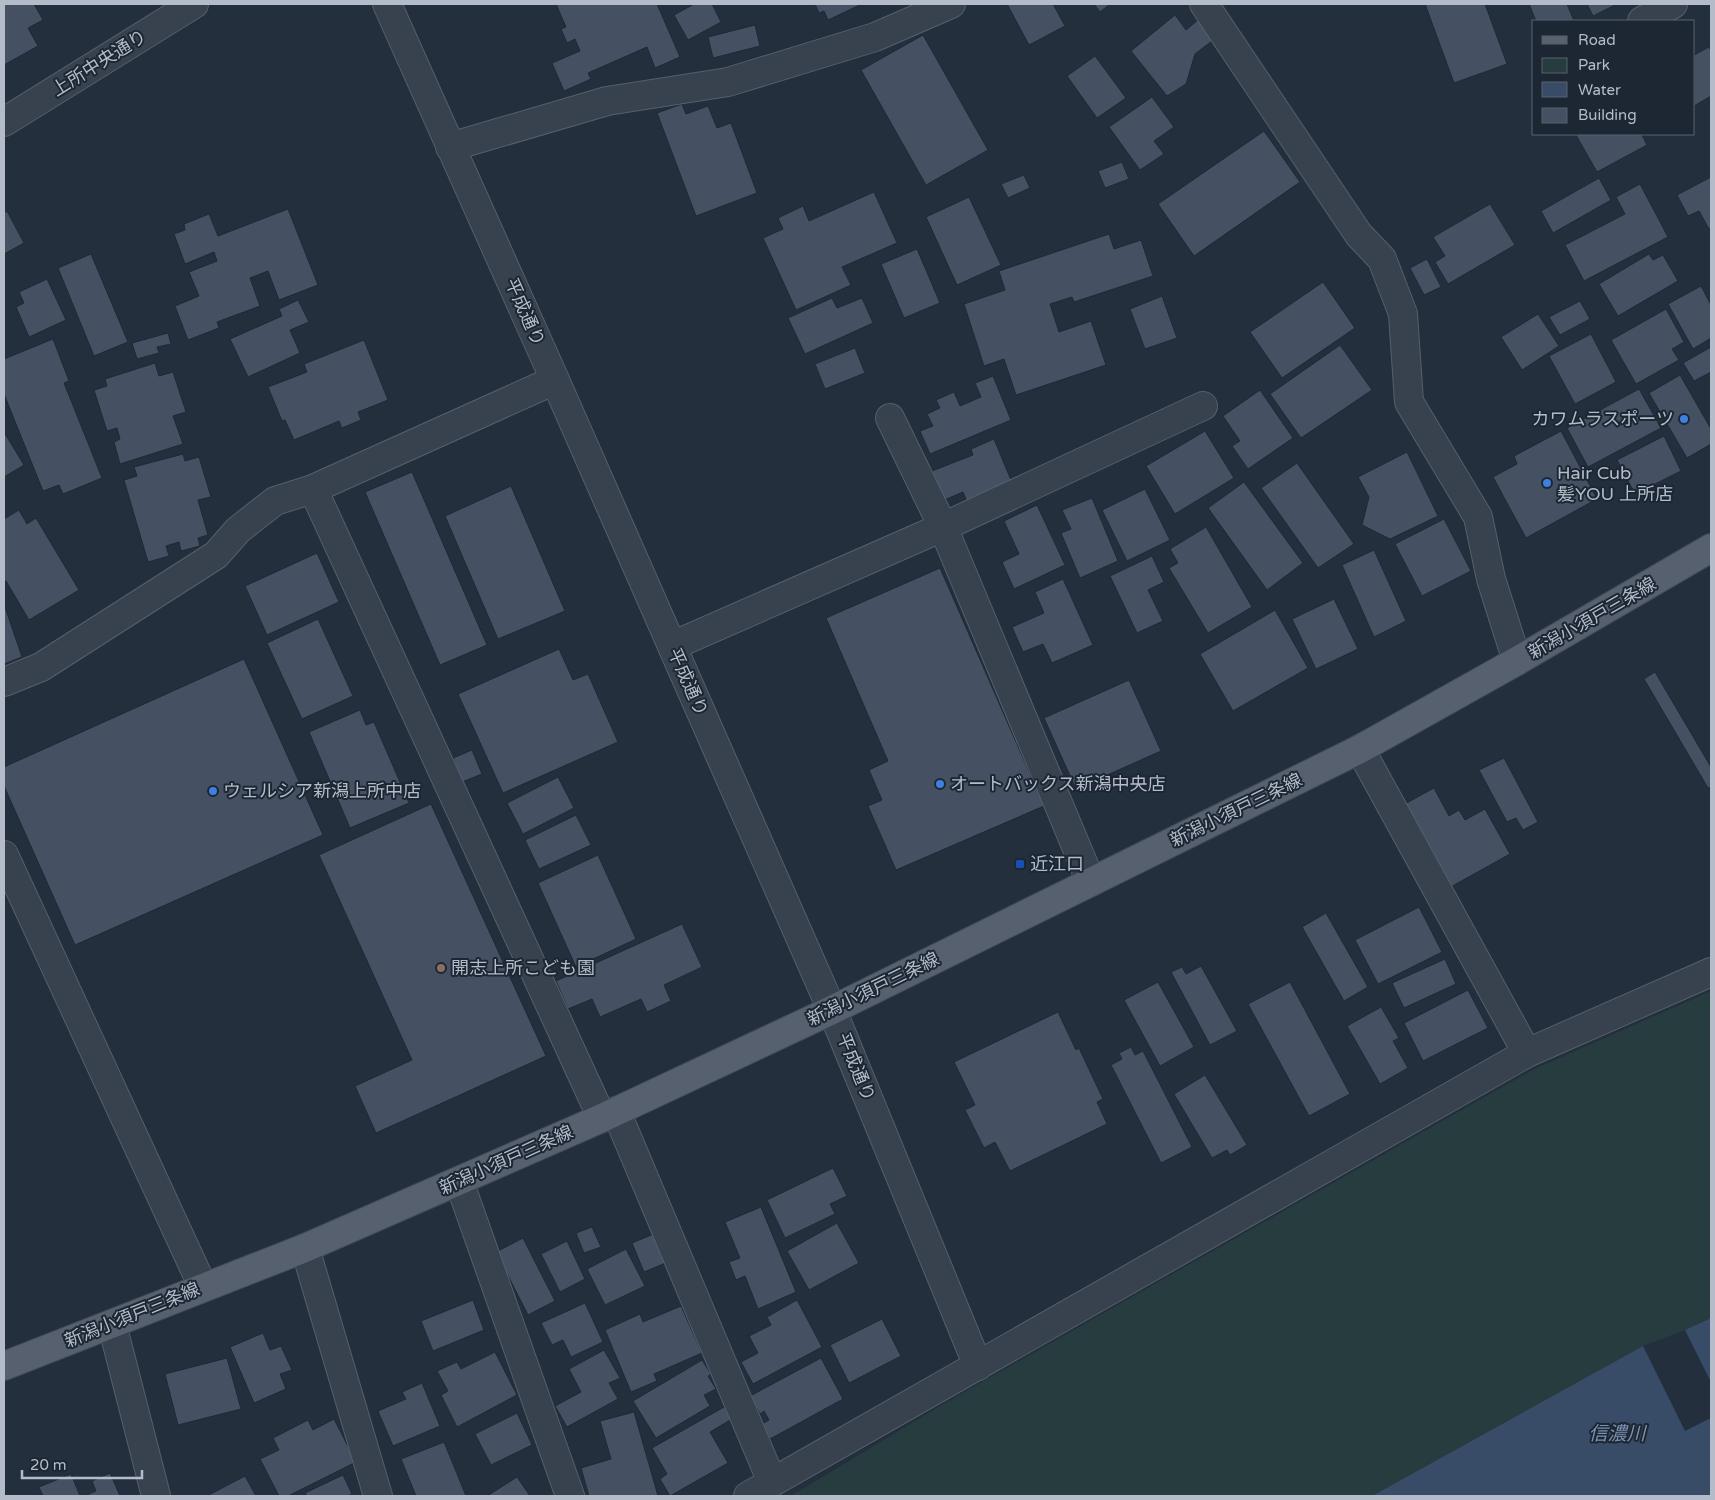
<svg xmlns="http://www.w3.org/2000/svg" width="1715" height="1500" viewBox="0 0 1715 1500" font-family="'Varela Round','Noto Sans JP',sans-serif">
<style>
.green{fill:#263c3f}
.water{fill:#394c67}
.building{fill:#455162;stroke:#1f2835}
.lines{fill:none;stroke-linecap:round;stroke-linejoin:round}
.minor-casing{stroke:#565f6c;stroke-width:30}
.tertiary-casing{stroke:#565f6c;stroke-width:30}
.primary-casing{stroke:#414a57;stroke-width:30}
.minor{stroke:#38414e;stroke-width:28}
.tertiary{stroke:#38414e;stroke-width:28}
.primary{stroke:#56606e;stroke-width:28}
.shop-dot{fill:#3f7fe0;stroke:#1d2633;stroke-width:2}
.transit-dot{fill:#1a4fb4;stroke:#1d2633;stroke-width:2}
.education-dot{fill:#8d6e63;stroke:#1d2633;stroke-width:2}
.labels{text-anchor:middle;stroke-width:4;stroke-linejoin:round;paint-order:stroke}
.street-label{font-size:18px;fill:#b4bcc9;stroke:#1d2633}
.poi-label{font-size:18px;fill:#b4bcc9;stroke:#1d2633;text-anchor:start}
.water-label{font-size:19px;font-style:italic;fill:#7c92b1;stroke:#1d2633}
</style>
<rect width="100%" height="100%" fill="#242f3e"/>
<path class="green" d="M1711 991V1318L1685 1330 1643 1346 1372 1496H791L945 1403 1532 1070Z"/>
<g class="water">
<path d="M1711 1318V1382L1685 1330Z"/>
<path d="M1643 1346 1685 1431 1711 1418V1496H1372Z"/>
</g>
<g class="building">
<path d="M4 4H34L43 20 28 28 38 46 4 65Z"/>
<path d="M556 4H657L680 57 655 68 647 47 588 73 591 79 564 91 552 63 580 51 575 39 567 43 561 29 566 27Z"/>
<path d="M694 4H712L721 22 688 40 674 15Z"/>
<path d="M815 4H862L828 20 824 11 819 13Z"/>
<path d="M1007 4H1053L1065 26 1029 45Z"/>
<path d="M1094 4H1110L1100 12Z"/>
<path d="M1425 4H1485L1507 64 1454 83Z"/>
<path d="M1529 4H1567L1574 21H1536Z"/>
<path d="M1587 4H1617L1593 16Z"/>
<path d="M1175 15 1186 30 1198 20 1212 41 1195 54 1186 84 1167 96 1131 51Z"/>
<path d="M755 25 760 46 713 58 708 37Z"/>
<path d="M923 35 988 150 926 185 861 70Z"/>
<path d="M1709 47 1711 51V96L1694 106V55Z"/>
<path d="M1095 56 1126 98 1097 118 1067 76Z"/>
<path d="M1152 97 1174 127 1154 141 1164 154 1140 170 1109 127Z"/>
<path d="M682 104 686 114 708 106 717 128 731 123 757 193 696 216 657 113Z"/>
<path d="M1264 131 1300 182 1194 256 1158 204Z"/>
<path d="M1578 134H1644L1642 135 1647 145 1597 172 1576 135Z"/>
<path d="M1122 162 1129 179 1105 188 1098 171Z"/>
<path d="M1024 175 1030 188 1008 198 1001 184Z"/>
<path d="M1711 177V227L1709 229 1699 211 1688 216 1677 195Z"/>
<path d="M1599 178 1611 200 1553 233 1541 211Z"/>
<path d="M1640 184 1668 237 1584 281 1565 245 1625 214 1616 197Z"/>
<path d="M874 192 897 243 842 267 851 285 796 310 763 238 783 229 778 218 803 206 809 221Z"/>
<path d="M969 197 1001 265 957 285 926 217Z"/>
<path d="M1490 204 1515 245 1448 284 1435 262 1445 256 1433 237Z"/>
<path d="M288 209 318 285 279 300 268 271 250 278 260 306 217 322 219 328 188 340 175 306 199 296 189 272 217 261 214 252 185 264 174 234 185 230 184 224 209 214 218 236Z"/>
<path d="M7 211 24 243 4 254V213Z"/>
<path d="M1109 234 1114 249 1141 240 1153 276 1074 302 1072 297 1050 304 1059 332 1091 321 1106 365 1016 395 1004 359 984 366 964 304 1005 290 999 271Z"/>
<path d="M917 249 940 303 904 318 881 264Z"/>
<path d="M91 254 128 342 94 356 58 268Z"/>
<path d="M1649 254 1653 260 1663 255 1678 281 1618 316 1599 284Z"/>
<path d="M1427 259 1441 287 1424 295 1410 268Z"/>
<path d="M47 279 66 320 29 337 16 307 24 303 19 292Z"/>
<path d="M1323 282 1355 328 1282 378 1250 332Z"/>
<path d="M1701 286 1711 305V338L1693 349 1668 304Z"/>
<path d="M1162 296 1177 338 1145 349 1130 309Z"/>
<path d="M832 298 837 308 862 298 873 323 805 354 788 318Z"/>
<path d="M298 300 309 322 290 330 300 353 248 377 230 339 282 316 279 309Z"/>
<path d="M1580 301 1590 319 1560 335 1549 317Z"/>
<path d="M1666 309 1684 342 1672 349 1679 360 1636 384 1611 340Z"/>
<path d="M1538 314 1559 346 1522 370 1501 337Z"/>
<path d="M168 333 171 344 157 347 159 353 137 359 132 343Z"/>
<path d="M1591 334 1616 382 1575 404 1549 356Z"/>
<path d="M53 339 69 381 64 383 102 478 63 494 59 485 43 491 4 394V359Z"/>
<path d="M364 340 388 400 358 412 361 420 342 428 339 421 294 440 285 420 282 421 268 387 307 372 304 364Z"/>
<path d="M1340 345 1372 390 1301 438 1270 394Z"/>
<path d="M1711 347V372L1694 381 1683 363Z"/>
<path d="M855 348 865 373 825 389 815 364Z"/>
<path d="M155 363 159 376 173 372 186 412 173 416 183 444 120 464 114 442 120 439 117 428 107 431 94 390 107 386 105 379Z"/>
<path d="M1680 375 1711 429V444L1687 458 1649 393Z"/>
<path d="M993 376 1011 420 930 454 920 431 933 426 927 414 940 408 936 400 954 392 960 406 981 397 975 383Z"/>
<path d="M1639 389 1661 428 1588 467 1567 428Z"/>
<path d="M1260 390 1293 438 1248 469 1232 446 1240 441 1223 416Z"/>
<path d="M1205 431 1234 478 1175 514 1146 466Z"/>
<path d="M1561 431 1597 499 1526 538 1493 477 1517 464 1514 456Z"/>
<path d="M4 432 24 465 4 477Z"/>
<path d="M1664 436 1681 471 1635 494 1617 460Z"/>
<path d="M994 439 1013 485 968 504 963 492 944 500 932 471 973 455 971 449Z"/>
<path d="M1407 452 1438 516 1390 539 1362 525 1369 497 1358 477Z"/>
<path d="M183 454 185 461 199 457 211 497 198 500 208 535 198 538 200 546 181 551 179 542 166 546 169 556 148 562 124 480 137 476 134 467Z"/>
<path d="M1297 463 1354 544 1318 568 1261 488Z"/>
<path d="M412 472 487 645 440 665 365 492Z"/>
<path d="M1244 482 1303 563 1267 590 1208 508Z"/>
<path d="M511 486 565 611 498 639 445 516Z"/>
<path d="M1145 489 1170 540 1127 561 1102 510Z"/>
<path d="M1092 498 1118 561 1080 578 1061 533 1071 529 1062 510Z"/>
<path d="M1037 505 1065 565 1014 589 1002 562 1019 554 1004 521Z"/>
<path d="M19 510 27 524 36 518 79 590 29 620 6 581 4 582V519Z"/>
<path d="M1444 519 1471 571 1422 596 1395 544Z"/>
<path d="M1206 527 1252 607 1208 633 1169 568 1178 563 1170 549Z"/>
<path d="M1374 550 1406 621 1374 637 1342 565Z"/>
<path d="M317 553 339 602 267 635 245 586Z"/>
<path d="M1152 556 1164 582 1148 590 1163 621 1137 633 1110 576Z"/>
<path d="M940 568 1044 806 896 870 868 806 882 800 869 770 888 761 826 618Z"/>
<path d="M1063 579 1093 645 1052 663 1043 644 1023 652 1012 627 1044 613 1035 592Z"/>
<path d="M1334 599 1358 649 1316 669 1292 619Z"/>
<path d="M4 604 22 657 4 664Z"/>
<path d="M1275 610 1308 668 1233 711 1200 654Z"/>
<path d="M318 619 353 696 302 719 267 643Z"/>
<path d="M559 649 573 680 588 674 618 742 503 793 458 694Z"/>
<path d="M244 659 323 835 75 945 4 786V767Z"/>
<path d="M1655 672 1711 767V787L1708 788 1644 679Z"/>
<path d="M1129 680 1161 751 1076 789 1044 718Z"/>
<path d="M360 710 366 725 374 722 409 803 350 828 309 732Z"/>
<path d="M472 750 482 774 462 782 453 758Z"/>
<path d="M1504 758 1538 822 1523 830 1516 818 1507 822 1479 770Z"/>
<path d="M558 777 574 808 523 834 507 803Z"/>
<path d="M1434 788 1449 816 1459 810 1465 820 1485 809 1510 854 1447 889 1401 806Z"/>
<path d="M431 804 546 1056 376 1133 355 1086 412 1060 319 855Z"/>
<path d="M576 815 591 845 539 869 525 840Z"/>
<path d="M598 855 636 939 576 967 538 883Z"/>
<path d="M1419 907 1442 952 1378 984 1355 940Z"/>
<path d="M1326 913 1368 987 1344 1001 1302 927Z"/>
<path d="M682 924 702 967 664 985 671 1001 647 1012 641 999 600 1017 592 999 568 1009 556 981Z"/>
<path d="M1445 959 1456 984 1404 1008 1392 983Z"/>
<path d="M1201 966 1237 1031 1210 1045 1171 972 1182 967 1186 974Z"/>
<path d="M1158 982 1194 1047 1160 1066 1124 1000Z"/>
<path d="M1290 982 1350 1094 1309 1116 1248 1004Z"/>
<path d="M1468 990 1488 1028 1423 1061 1404 1023Z"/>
<path d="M1381 1007 1399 1038 1393 1041 1408 1068 1380 1084 1347 1026Z"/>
<path d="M1058 1012 1076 1050 1079 1048 1103 1099 1097 1102 1107 1124 1010 1171 995 1142 984 1148 965 1110 975 1105 954 1062Z"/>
<path d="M1131 1047 1135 1055 1143 1051 1192 1147 1161 1163 1111 1065 1122 1059 1119 1053Z"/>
<path d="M1205 1075 1247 1145 1230 1155 1227 1150 1212 1158 1174 1094Z"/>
<path d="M833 1168 847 1196 830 1204 835 1214 785 1238 767 1200Z"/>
<path d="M761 1207 796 1292 758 1309 745 1276 736 1280 729 1262 740 1258 725 1222Z"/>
<path d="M837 1223 859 1263 809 1290 787 1251Z"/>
<path d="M592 1227 601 1247 584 1253 576 1233Z"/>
<path d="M656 1233 668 1262 644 1272 632 1243Z"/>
<path d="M523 1238 555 1301 528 1315 496 1252Z"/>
<path d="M567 1241 585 1279 560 1292 541 1254Z"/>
<path d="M626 1249 645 1286 605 1305 587 1269Z"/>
<path d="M473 1300 484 1330 433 1351 421 1321Z"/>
<path d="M797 1300 822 1347 753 1384 741 1362 758 1353 749 1336 771 1325 767 1317Z"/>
<path d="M585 1303 603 1342 571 1357 563 1340 552 1345 541 1323Z"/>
<path d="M681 1306 702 1353 654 1374 657 1381 631 1392 605 1330 640 1314 643 1322Z"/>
<path d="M882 1319 901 1356 849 1383 830 1345Z"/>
<path d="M263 1333 270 1350 281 1346 292 1370 280 1374 286 1389 254 1403 230 1347Z"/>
<path d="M604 1350 620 1378 609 1383 618 1399 567 1427 555 1406 581 1392 569 1369Z"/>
<path d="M495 1352 517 1395 457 1427 441 1395 448 1391 437 1371 457 1362 461 1369Z"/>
<path d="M227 1358 241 1409 178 1425 165 1374Z"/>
<path d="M821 1358 843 1399 770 1439 762 1424 769 1420 764 1411 760 1414 750 1396Z"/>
<path d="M702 1360 711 1374 708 1376 716 1389 704 1395 710 1406 656 1438 633 1401Z"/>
<path d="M422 1383 440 1426 393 1446 378 1411 406 1399 402 1392Z"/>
<path d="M724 1407 732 1419 710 1432 728 1463 670 1496 660 1479 667 1474 652 1448Z"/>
<path d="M634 1412 658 1496H589L581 1468 611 1459 600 1421Z"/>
<path d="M517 1413 532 1445 491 1465 475 1434Z"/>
<path d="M334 1419 356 1462 288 1496H279L260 1459 279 1450 273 1438 308 1420 313 1430Z"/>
<path d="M444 1442 466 1496H416L401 1459Z"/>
<path d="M110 1473 120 1496H84L96 1491 92 1481Z"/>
<path d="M71 1474 80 1496H43L39 1487Z"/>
<path d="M343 1475 352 1494 348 1496H307L305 1493Z"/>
<path d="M245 1476 256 1496H207Z"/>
<path d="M517 1477 530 1496H487Z"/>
</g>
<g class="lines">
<g class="minor-casing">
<g id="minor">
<path d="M1204 4 1359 235 1382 259 1403 314 1409 402 1478 517 1491 579 1517 661"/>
<path d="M1642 21 1673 4"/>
<path d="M450 147 607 101 728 82 875 37 951 4"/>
<path d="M890 418 943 527 1091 882"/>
<path d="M313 489 602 1118"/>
<path d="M672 646 943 527 1203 406"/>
<path d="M4 682 41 667 216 555 238 530 275 501 313 489 555 380"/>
<path d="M1360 749 1527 1053"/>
<path d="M4 855 203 1287"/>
<path d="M616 1111 772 1482"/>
<path d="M459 1181 570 1496"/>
<path d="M305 1248 378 1496"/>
<path d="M112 1324 156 1496"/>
</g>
</g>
<g class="tertiary-casing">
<g id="tertiary">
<path d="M387 4 555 380 832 1010 978 1366"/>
<path d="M4 122 194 4"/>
<path d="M748 1496 1527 1053 1711 972"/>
</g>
</g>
<g class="primary-casing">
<path id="primary" d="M4 1366 305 1248 602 1118 832 1010 1360 749 1517 661 1711 548"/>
</g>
<use href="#minor" class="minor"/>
<use href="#tertiary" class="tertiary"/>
<use href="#primary" class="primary"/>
</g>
<g class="shop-dot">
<circle cx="1684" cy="419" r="5"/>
<circle cx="1547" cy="483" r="5"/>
<circle cx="940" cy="784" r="5"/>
<circle cx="213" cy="791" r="5"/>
</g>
<rect class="transit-dot" x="1015" y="859" width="10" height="10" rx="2.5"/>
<circle class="education-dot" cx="441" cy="968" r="5"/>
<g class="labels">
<g class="street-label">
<text transform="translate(99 63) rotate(-32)" y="6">上所中央通り</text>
<text transform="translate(525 312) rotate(66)" y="6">平成通り</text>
<text transform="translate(1592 618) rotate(-30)" y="6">新潟小須戸三条線</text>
<text transform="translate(688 682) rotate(66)" y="6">平成通り</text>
<text transform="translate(1236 810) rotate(-26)" y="6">新潟小須戸三条線</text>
<text transform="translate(873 989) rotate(-26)" y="6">新潟小須戸三条線</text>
<text transform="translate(856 1067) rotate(68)" y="6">平成通り</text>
<text transform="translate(506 1160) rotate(-24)" y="6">新潟小須戸三条線</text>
<text transform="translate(132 1315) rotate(-22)" y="6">新潟小須戸三条線</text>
</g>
<g class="poi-label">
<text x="1674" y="425" text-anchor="end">カワムラスポーツ</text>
<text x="1557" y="479">Hair Cub<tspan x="1557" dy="21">髪YOU 上所店</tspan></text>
<text x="950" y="790">オートバックス新潟中央店</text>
<text x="223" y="797">ウェルシア新潟上所中店</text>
<text x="1030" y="870">近江口</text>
<text x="451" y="974">開志上所こども園</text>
</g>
<g class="water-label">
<text x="1617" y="1440">信濃川</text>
</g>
</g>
<rect width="1715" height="1500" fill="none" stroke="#b4bcc9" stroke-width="10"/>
<rect x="1532" y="20" width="162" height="115" fill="#1d2633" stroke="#59626f"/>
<rect x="1542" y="36" width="25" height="8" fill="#56606e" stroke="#59626f"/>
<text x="1578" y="45" font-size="15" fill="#b4bcc9">Road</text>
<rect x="1542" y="58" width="25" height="15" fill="#263c3f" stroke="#59626f"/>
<text x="1578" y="70" font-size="15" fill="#b4bcc9">Park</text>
<rect x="1542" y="82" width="25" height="15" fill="#394c67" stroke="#59626f"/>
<text x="1578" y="95" font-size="15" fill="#b4bcc9">Water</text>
<rect x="1542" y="108" width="25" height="15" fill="#455162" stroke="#59626f"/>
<text x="1578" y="120" font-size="15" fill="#b4bcc9">Building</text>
<path d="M22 1470v8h120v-8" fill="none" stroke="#b4bcc9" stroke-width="2.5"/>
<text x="30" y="1470" font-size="15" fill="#b4bcc9" stroke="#1d2633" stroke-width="4" paint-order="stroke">20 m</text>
</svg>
